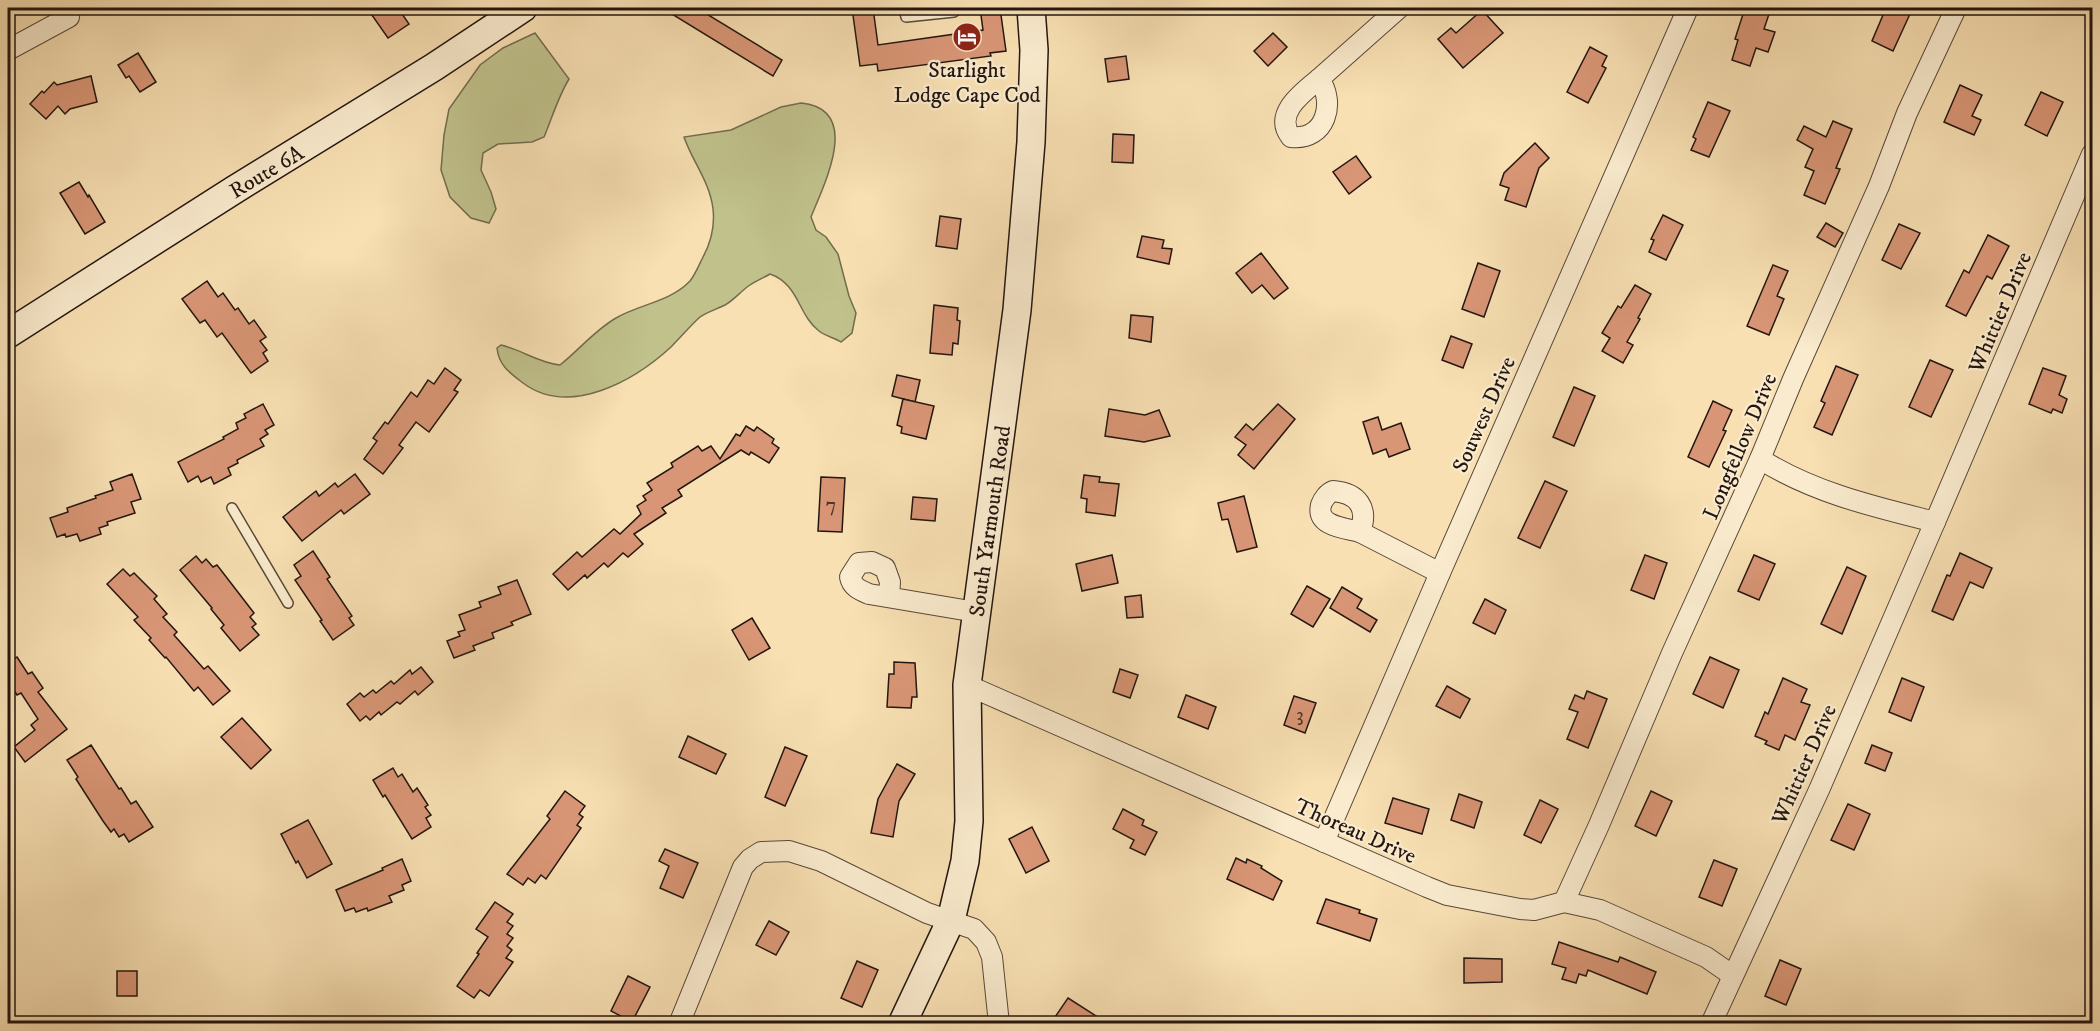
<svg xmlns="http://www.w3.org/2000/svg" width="2100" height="1031" viewBox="0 0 2100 1031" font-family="'IM FELL DW Pica',serif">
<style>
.green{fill:#c0c18b;stroke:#726c4e;stroke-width:1.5}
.building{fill:#d99676;stroke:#231610;stroke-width:1.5}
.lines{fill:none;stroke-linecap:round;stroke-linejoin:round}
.service-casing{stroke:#584839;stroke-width:12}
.minor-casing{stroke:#584839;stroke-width:22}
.secondary-casing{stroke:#231610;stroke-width:30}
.service{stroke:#faebce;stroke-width:9}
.minor{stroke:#faebce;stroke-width:20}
.secondary{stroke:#faebce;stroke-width:27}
.labels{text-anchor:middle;stroke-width:4.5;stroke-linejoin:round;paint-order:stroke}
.number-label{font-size:20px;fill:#50362a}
.poi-label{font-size:22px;fill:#231610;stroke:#faebce}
.street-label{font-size:22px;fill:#231610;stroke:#faebce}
</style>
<rect width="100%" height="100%" fill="#f8e0b3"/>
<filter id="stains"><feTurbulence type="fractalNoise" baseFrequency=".00333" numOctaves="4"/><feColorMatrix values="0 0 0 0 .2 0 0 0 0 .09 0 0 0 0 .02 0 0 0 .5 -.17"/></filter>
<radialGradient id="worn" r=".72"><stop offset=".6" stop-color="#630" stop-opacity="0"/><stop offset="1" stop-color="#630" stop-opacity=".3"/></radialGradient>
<g class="green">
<path d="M535 33 569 79C558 97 552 118 544 137L532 142 498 144 483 153 481 170 491 192 496 209 489 223 471 218 450 197 441 170 444 135 449 109 480 65 503 48Z"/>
<path d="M801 103C863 109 824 184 811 217L816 230 826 237 838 254 849 296 856 313 852 333 841 342C835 338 825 336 819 331 798 315 799 284 770 274 763 278 756 281 750 285 741 291 734 300 725 305 717 309 707 312 700 317 690 326 681 337 671 347 635 380 570 418 523 383 510 373 499 366 497 348L501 345C522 350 539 363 560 365 579 350 595 330 616 318 640 304 670 302 690 281 695 275 699 265 703 257 711 242 715 226 713 209 710 182 692 161 684 137L731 130 781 107Z"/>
</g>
<g class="building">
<path d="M367 8H398L409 24 388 38Z"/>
<path d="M662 8H697L782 60 773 76Z"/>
<path d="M852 8H873L878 45 983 30 980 8H1000L1006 51 990 53 991 56 878 71 877 64 860 66Z"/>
<path d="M1745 8H1771L1764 29 1775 32 1768 52 1756 48 1750 66 1732 60 1738 40 1735 39Z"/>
<path d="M1886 8H1896L1910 14 1893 51 1872 41Z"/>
<path d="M1482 10 1503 33 1463 68 1438 39 1451 28 1456 33Z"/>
<path d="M1273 33 1287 47 1268 66 1254 51Z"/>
<path d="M1590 47 1607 56 1602 66 1606 68 1588 103 1567 92Z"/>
<path d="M138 53 156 82 140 92 129 76 126 78 118 65Z"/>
<path d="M1126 56 1129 79 1108 82 1105 59Z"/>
<path d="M91 76 97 102 70 109 65 114 58 106 46 119 30 104 42 91 44 93 54 82 57 85Z"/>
<path d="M1960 85 1982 95 1972 116 1981 120 1974 135 1944 122Z"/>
<path d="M2041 92 2063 102 2047 136 2025 125Z"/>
<path d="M1708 102 1730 111 1709 157 1691 150 1696 139 1693 137Z"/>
<path d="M1833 121 1852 129 1836 168 1840 169 1825 204 1804 195 1814 171 1805 167 1813 149 1797 140 1804 126 1826 137Z"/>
<path d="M1113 134 1134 135 1133 163 1112 162Z"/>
<path d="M1535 143 1549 158 1539 168 1526 207 1505 200 1509 188 1500 185 1504 173Z"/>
<path d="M1356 156 1371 177 1349 194 1333 172Z"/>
<path d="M79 182 88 197 89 195 105 222 85 234 60 193Z"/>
<path d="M1663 215 1683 225 1666 260 1649 252 1654 240 1651 239Z"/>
<path d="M940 216 961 219 957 249 936 246Z"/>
<path d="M1826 223 1843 233 1835 247 1817 237Z"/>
<path d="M1899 224 1920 233 1901 269 1882 260Z"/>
<path d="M1988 235 2009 246 1992 279 1987 276 1966 316 1946 306 1964 270 1969 273Z"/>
<path d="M1142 236 1164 240 1162 248 1172 249 1169 264 1137 257Z"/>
<path d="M1261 253 1288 288 1274 299 1262 285 1252 293 1236 273Z"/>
<path d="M1478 263 1500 271 1484 317 1462 309Z"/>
<path d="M1773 265 1788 271 1777 296 1784 299 1769 335 1747 326Z"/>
<path d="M207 281 218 297 223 293 235 310 238 308 249 324 254 320 266 337 260 341 267 350 263 353 268 361 251 373 222 333 217 337 205 320 200 323 182 299Z"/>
<path d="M1635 285 1651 294 1638 318 1640 319 1627 342 1633 345 1623 363 1602 351 1610 338 1602 333 1618 306 1621 308Z"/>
<path d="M934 305 958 308 957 320 960 321 958 344 953 343 952 355 930 353Z"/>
<path d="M1131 315 1153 317 1151 342 1129 338Z"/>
<path d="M1451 336 1472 344 1463 368 1442 360Z"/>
<path d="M1930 360 1953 370 1931 417 1909 407Z"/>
<path d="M1836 366 1858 375 1832 435 1814 427 1825 403 1821 401Z"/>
<path d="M445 368 461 380 454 390 458 392 429 432 416 422 399 445 403 448 383 474 364 459 377 441 373 438 385 422 388 424 411 392 417 397 428 380 434 384Z"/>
<path d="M2043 368 2066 376 2059 395 2067 399 2062 413 2053 409 2051 413 2029 404Z"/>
<path d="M897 375 920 380 915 402 892 396Z"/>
<path d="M1574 387 1595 396 1574 446 1553 437Z"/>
<path d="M903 399 934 406 926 439 901 433 902 427 897 425Z"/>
<path d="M1713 401 1732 410 1723 430 1726 431 1709 467 1688 457Z"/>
<path d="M263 404 274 425 265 430 268 434 260 439 264 446 237 460 238 463 228 468 231 475 214 484 211 477 201 482 198 476 188 482 178 462 224 439 223 437 238 429 236 423 246 418 244 414Z"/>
<path d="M1278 404 1295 419 1254 469 1238 455 1246 445 1235 437 1246 424 1253 430Z"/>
<path d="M1109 409 1145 415 1159 410 1170 436 1144 442 1105 436Z"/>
<path d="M1378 417 1382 430 1401 423 1410 449 1389 457 1386 449 1373 454 1363 422Z"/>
<path d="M746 426 754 431 757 427 774 439 772 443 779 448 769 463 751 452 749 455 741 450 678 490 682 496 662 508 666 513 634 534 643 544 628 557 623 553 608 567 604 563 587 578 585 575 568 590 553 574 577 552 582 557 614 529 620 534 641 514 637 506 646 500 643 496 652 490 647 483 673 467 671 463 698 446 702 451 711 446 720 459 736 434 740 436Z"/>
<path d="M132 474 141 499 131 502 135 513 107 522 108 525 99 528 101 534 80 541 77 534 66 537 65 534 57 537 50 518 68 512 67 508 96 498 95 496 113 490 110 482Z"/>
<path d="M355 474 370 494 344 514 341 510 302 541 283 517 316 491 319 496 335 483 338 487Z"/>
<path d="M1084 475 1100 477 1099 482 1119 484 1115 516 1086 512 1087 499 1081 498Z"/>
<path d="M821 477 845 478 842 532 818 531Z"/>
<path d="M1545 481 1567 491 1540 548 1518 538Z"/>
<path d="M1244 496 1257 547 1237 552 1228 519 1222 520 1218 503Z"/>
<path d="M913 497 937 499 935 521 911 519Z"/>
<path d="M313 551 330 577 327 579 352 616 349 618 354 625 333 640 320 621 322 620 295 580 301 576 294 565Z"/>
<path d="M1960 553 1992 568 1983 588 1970 582 1953 620 1932 611 1947 575 1950 576Z"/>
<path d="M1112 555 1118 583 1082 591 1076 564Z"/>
<path d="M1645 555 1667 563 1654 599 1631 590Z"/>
<path d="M1754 555 1775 564 1759 600 1738 591Z"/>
<path d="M196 556 202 563 206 559 213 567 217 565 254 613 250 617 256 624 252 627 259 635 240 651 221 628 224 625 211 609 212 608 180 570Z"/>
<path d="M1847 567 1866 576 1842 634 1821 624Z"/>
<path d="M123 569 130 576 134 573 157 596 154 599 167 614 163 617 177 632 174 635 204 669 208 666 230 691 213 705 198 687 194 691 166 657 165 658 149 640 151 638 134 620 138 617 107 584Z"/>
<path d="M517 580 531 614 511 622 513 625 492 633 494 638 473 646 475 650 454 658 447 641 460 636 458 632 465 630 459 615 481 607 479 602 501 594 498 587Z"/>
<path d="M1307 586 1330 599 1313 627 1291 614Z"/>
<path d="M1342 587 1362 599 1357 608 1377 620 1370 632 1330 608Z"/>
<path d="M1141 595 1143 617 1127 618 1125 597Z"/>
<path d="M1485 599 1506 610 1495 634 1473 623Z"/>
<path d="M752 618 770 648 749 660 732 630Z"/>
<path d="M17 657 28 674 32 672 43 688 38 692 67 729 25 762 14 747 35 730 31 725 38 719 21 693 17 695 8 681V663Z"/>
<path d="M1710 657 1739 670 1723 708 1693 694Z"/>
<path d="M894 662 915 663 917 697H912L911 708 887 707 889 674H894Z"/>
<path d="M421 667 433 682 418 695 415 691 400 704 397 702 381 715 379 712 370 720 366 716 360 721 347 704 360 693 364 697 373 690 376 693 391 681 394 684 410 670 412 674Z"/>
<path d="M1120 669 1138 675 1130 698 1113 692Z"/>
<path d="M1783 678 1807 689 1801 702 1810 705 1795 740 1785 735 1779 750 1765 744 1767 741 1755 736 1765 712 1768 714Z"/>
<path d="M1902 678 1924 687 1911 721 1889 712Z"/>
<path d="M1447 686 1470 699 1460 718 1436 706Z"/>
<path d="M1587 691 1607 699 1588 748 1567 739 1578 712 1569 709 1575 695 1584 699Z"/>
<path d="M1186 695 1216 707 1208 729 1178 717Z"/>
<path d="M1294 696 1316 703 1305 733 1284 725Z"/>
<path d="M242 718 271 750 251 769 221 737Z"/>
<path d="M688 736 726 754 716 774 679 757Z"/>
<path d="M91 745 119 789 121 788 131 804 136 801 153 827 129 842 124 834 119 837 114 829 111 832 103 821 76 779 78 777 67 760Z"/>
<path d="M1872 745 1892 753 1885 771 1865 763Z"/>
<path d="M785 747 807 756 785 806 765 797Z"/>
<path d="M897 764 915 774 899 801 893 837 871 833 878 799Z"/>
<path d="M393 768 398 777 402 774 413 792 417 788 428 805 425 807 431 815 426 818 431 827 412 839 385 795 383 797 373 780Z"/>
<path d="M565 791 585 806 579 814 583 817 577 825 581 828 546 879 541 875 535 883 528 878 523 885 507 874 550 819 547 816Z"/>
<path d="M1651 791 1672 801 1656 836 1635 826Z"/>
<path d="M1459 794 1482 802 1474 828 1451 820Z"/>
<path d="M1393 798 1429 809 1422 834 1385 823Z"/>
<path d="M1540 800 1558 809 1541 843 1524 835Z"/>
<path d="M1848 804 1870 814 1854 850 1831 840Z"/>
<path d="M1123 809 1144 820 1142 825 1157 832 1145 855 1130 848 1134 840 1113 829Z"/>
<path d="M308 820 332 864 307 878 298 861 296 863 281 834Z"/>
<path d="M1032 827 1049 861 1026 873 1009 839Z"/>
<path d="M665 849 698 863 683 898 660 888 669 866 659 861Z"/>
<path d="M1236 858 1246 863 1247 859 1262 866 1261 868 1282 881 1273 900 1227 879Z"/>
<path d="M402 859 411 881 402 885 404 890 389 896 392 902 368 911 367 908 356 912 354 908 345 911 336 890 383 870 382 868Z"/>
<path d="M1714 860 1737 869 1722 906 1699 897Z"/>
<path d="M1326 899 1360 910 1359 913 1377 919 1370 941 1317 923Z"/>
<path d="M495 902 513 914 507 922 513 926 507 934 513 938 507 946 512 950 506 958 513 962 489 996 480 990 474 998 457 986 479 954 477 953 488 937 476 929Z"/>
<path d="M769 921 789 932 776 955 756 945Z"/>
<path d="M1559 942 1618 962 1620 957 1656 972 1647 994 1588 970 1586 976 1579 974 1576 983 1562 979 1566 968 1552 964Z"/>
<path d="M1464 958 1502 959V982L1464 983Z"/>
<path d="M1780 960 1801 969 1786 1005 1765 996Z"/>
<path d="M857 961 878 970 862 1007 841 998Z"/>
<rect x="117" y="971" width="20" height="25"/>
<path d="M628 976 650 987 632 1022 611 1011Z"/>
<path d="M1068 998 1107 1023H1051Z"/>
</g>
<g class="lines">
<g class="service-casing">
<g id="service">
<path d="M904 8 906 17 954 12 953 8"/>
<path d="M232 508 288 603"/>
</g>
</g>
<g class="minor-casing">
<g id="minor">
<path d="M8 50 69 17"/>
<path d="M1319 79C1336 102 1326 141 1291 137 1273 114 1302 93 1319 79Z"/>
<path d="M1319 79 1399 8"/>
<path d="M1333 491C1358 493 1369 508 1360 532 1346 528 1316 527 1321 505 1323 499 1328 493 1333 491Z"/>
<path d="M1935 522 2092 154"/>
<path d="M1360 532 1440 573"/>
<path d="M889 597 890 582 885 568 872 562 859 563 850 577C852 587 860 590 869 594L976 612"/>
<path d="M967 685 1427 887 1447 895 1520 909 1534 910 1564 902 1600 910 1706 957 1732 975"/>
<path d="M1324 842 1440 573 1688 8"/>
<path d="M1564 902 1599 825 1672 653 1760 459 1793 379 1879 186 1907 113 1956 8"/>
<path d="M679 1024 743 867 750 859 761 852 789 851 821 861 927 913 974 929 986 942 992 957 999 1024"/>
<path d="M1711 1024 1819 790 1935 522C1875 507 1814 493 1760 459"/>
</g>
</g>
<g class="secondary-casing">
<g id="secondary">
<path d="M8 334 234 190 434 67 523 8"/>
<path d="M902 1024 951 920 965 861 969 821 967 685 1017 310 1031 142 1034 50 1031 8"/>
</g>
</g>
<use href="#service" class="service"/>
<use href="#minor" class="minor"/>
<use href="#secondary" class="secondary"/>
</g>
<defs>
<g id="hotel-disc" transform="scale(1.5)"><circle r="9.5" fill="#8f2418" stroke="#faebce"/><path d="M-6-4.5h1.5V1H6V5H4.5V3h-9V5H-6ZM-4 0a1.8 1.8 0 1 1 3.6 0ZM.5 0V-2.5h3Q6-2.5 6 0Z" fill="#fff"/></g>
</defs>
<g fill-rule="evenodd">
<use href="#hotel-disc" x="967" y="37"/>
</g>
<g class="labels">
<g class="number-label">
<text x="831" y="511">7</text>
<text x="1300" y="721">3</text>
</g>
<g class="poi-label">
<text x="967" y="77">Starlight<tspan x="967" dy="25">Lodge Cape Cod</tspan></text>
</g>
<g class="street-label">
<text transform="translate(266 171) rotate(-31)" y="8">Route 6A</text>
<text transform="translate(1999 312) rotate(-67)" y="8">Whittier Drive</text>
<text transform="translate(1483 414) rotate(-66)" y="8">Souwest Drive</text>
<text transform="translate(1739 446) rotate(-67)" y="8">Longfellow Drive</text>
<text transform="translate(989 521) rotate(-82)" y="8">South Yarmouth Road</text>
<text transform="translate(1803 764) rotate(-66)" y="8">Whittier Drive</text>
<text transform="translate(1356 830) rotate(24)" y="8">Thoreau Drive</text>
</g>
</g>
<rect width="2100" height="1031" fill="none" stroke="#f8e0b3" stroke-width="30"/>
<rect x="9" y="9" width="2082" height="1013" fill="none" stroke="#231610" stroke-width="3"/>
<rect x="15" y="15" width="2070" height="1001" fill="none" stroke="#231610" stroke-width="1.5"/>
<rect width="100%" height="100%" filter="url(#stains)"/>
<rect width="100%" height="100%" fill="url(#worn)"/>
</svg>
